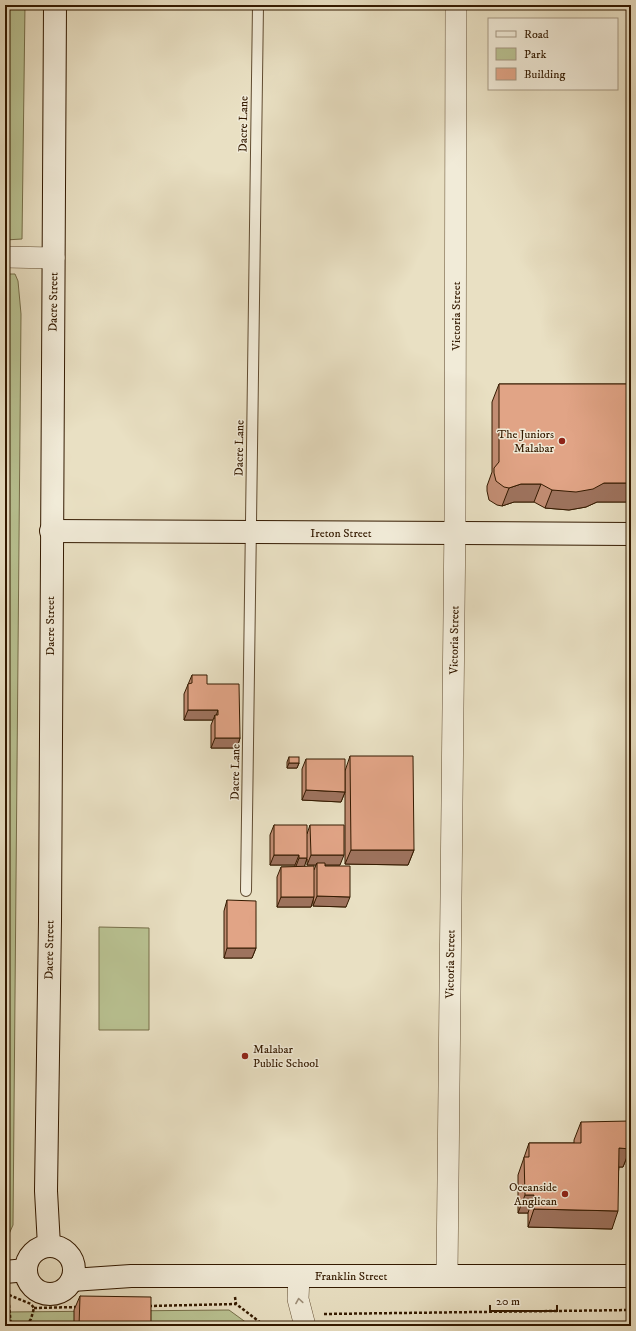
<svg xmlns="http://www.w3.org/2000/svg" width="636" height="1331" viewBox="0 0 636 1331" font-family="'IM FELL DW Pica',serif">
<style>
.green{fill:#b9c292;stroke:#766e49}
.lines{fill:none;stroke-linecap:round;stroke-linejoin:round}
.lane-casing{stroke:#614c31;stroke-width:12}
.street-casing{stroke:#614c31;stroke-width:22}
.secondary-casing{stroke:#341a00;stroke-width:24}
.path{stroke:#341a00;stroke-width:2.5;stroke-dasharray:3 2;stroke-linecap:butt}
.lane{stroke:#f1ebd8;stroke-width:10}
.street{stroke:#f1ebd8;stroke-width:21}
.secondary{stroke:#f1ebd8;stroke-width:22}
.wall{fill:#c28d73;stroke:#341a00;fill-rule:evenodd}
.shaded-wall{fill:#9e735e;stroke:#341a00}
.building{fill:#e1a486;stroke:#341a00}
.oneway{stroke:#9c8d77}
.poi-dot{fill:#8f2418;stroke:#f1ebd8;stroke-width:1.5}
.labels{text-anchor:middle;stroke-width:3;stroke-linejoin:round;paint-order:stroke}
.street-label{font-size:12px;fill:#341a00;stroke:#f1ebd8}
.poi-label{font-size:12px;fill:#341a00;stroke:#f1ebd8;text-anchor:end}
</style>
<rect width="100%" height="100%" fill="#e9e0c3"/>
<filter id="stains"><feTurbulence type="fractalNoise" baseFrequency=".005" numOctaves="4"/><feColorMatrix values="0 0 0 0 .2 0 0 0 0 .09 0 0 0 0 .02 0 0 0 .5 -.17"/></filter>
<radialGradient id="worn" r=".72"><stop offset=".6" stop-color="#630" stop-opacity="0"/><stop offset="1" stop-color="#630" stop-opacity=".3"/></radialGradient>
<g class="green">
<path d="M5 5H25L22 239 5 240Z"/>
<path d="M5 274H15L18 281 21 314 13 1225 5 1243Z"/>
<path d="M99 927 149 928V1030H99Z"/>
<path d="M229 1310 251 1326H5V1312Z"/>
</g>
<g class="lines">
<g class="lane-casing">
<path id="lane" d="M246 891 258 5"/>
</g>
<g class="street-casing">
<g id="street">
<path d="M5 257 54 258"/>
<path d="M299 1276 298 1299 305 1326"/>
<path d="M447 1276 455 519 456 5"/>
</g>
</g>
<g class="secondary-casing">
<g id="secondary">
<path d="M51 531 631 534"/>
<path d="M49 1246 46 1191 50 921 55 5"/>
<circle cx="50" cy="1270" r="24"/>
<path d="M5 1272 26 1270"/>
<path d="M72 1280 131 1276H631"/>
</g>
</g>
<g class="path">
<path d="M5 9 18 5"/>
<path d="M8 1295 11 1326"/>
<path d="M9 1295 31 1304 34 1308 31 1319 26 1326"/>
<path d="M235 1297 236 1304 265 1326"/>
<path d="M149 1306 236 1304"/>
<path d="M34 1308 78 1307"/>
<path d="M324 1314 631 1310"/>
</g>
<use href="#lane" class="lane"/>
<use href="#street" class="street"/>
<use href="#secondary" class="secondary"/>
</g>
<g class="wall">
<path d="M631 276V297H630Z"/>
<path d="M499 384H631V502H597L586 507 569 510 545 508 534 502H514L502 506 497 505 489 500 487 491V486L492 472V402Z"/>
<path d="M192 675 207 684 240 738 237 748H211V725L213 720H184V694Z"/>
<path d="M350 756 414 850 408 865 345 864V771Z"/>
<path d="M289 757 299 763 297 768H287V762Z"/>
<path d="M306 759 345 792 341 802 302 800V769Z"/>
<path d="M274 825 307 834 310 825 340 865H325V866L346 907 313 906V899L311 907H277V877L281 867H295V865H270V835ZM307 859V865H316L314 870 304 866Z"/>
<path d="M227 900 256 948 252 958H224V911Z"/>
<path d="M581 1122 630 1149 623 1167H619L612 1229 528 1227V1213H518V1175L529 1143H574V1140Z"/>
<path d="M80 1296 151 1326H74V1310Z"/>
</g>
<g class="shaded-wall">
<path d="M604 483H631V502H597L586 507 569 510 545 508 552 490Z"/>
<path d="M521 484H541L534 502H514L502 506 509 488Z"/>
<path d="M188 710H218L215 719V715L213 720H184Z"/>
<path d="M215 738H240L237 748H211Z"/>
<path d="M289 763H299L297 768H287Z"/>
<path d="M306 790 345 792 341 802 302 800Z"/>
<path d="M351 850H414L408 865 345 864Z"/>
<path d="M274 855H299L295 865H270Z"/>
<path d="M311 855H344L340 865H317V863L316 865H307Z"/>
<path d="M299 858H307L304 868 295 869Z"/>
<path d="M317 896 350 897 346 907 313 906Z"/>
<path d="M281 897H314L311 907H277Z"/>
<path d="M227 948H256L252 958H224Z"/>
<path d="M619 1148 630 1149 623 1167H613Z"/>
<path d="M525 1195H534L528 1213H518Z"/>
<path d="M534 1209 618 1211 612 1229 528 1227Z"/>
</g>
<g class="building">
<path d="M499 384H631V483H604L593 489 576 492 552 490 541 484H521L509 488 504 487 496 481 494 473V468L499 462Z"/>
<path d="M192 675H207V684H239L240 738H215V715H218V710H188V684L192 683Z"/>
<path d="M350 756H413L414 850H351Z"/>
<rect x="289" y="757" width="10" height="6"/>
<path d="M306 759H345V792L306 790Z"/>
<path d="M274 825H307V858H299V855H274Z"/>
<path d="M310 825H344V855H311Z"/>
<path d="M317 863H325V866H350V897L317 896Z"/>
<path d="M314 866V897H281V867Z"/>
<path d="M227 900 256 901V948H227Z"/>
<path d="M630 1121V1149L619 1148 618 1211 534 1209V1195H525L524 1157H529V1143H581V1122Z"/>
<path d="M80 1296 151 1297V1326H79Z"/>
</g>
<defs><path id="oneway-chevron" d="M-2-3.5L2.5 0L-2 3.5" fill="none" stroke-width="1.6" stroke-linecap="round" stroke-linejoin="round"/></defs>
<use class="oneway" href="#oneway-chevron" transform="translate(299 1301) rotate(-99)"/>
<g class="poi-dot">
<circle cx="562" cy="441" r="4"/>
<circle cx="245" cy="1056" r="4"/>
<circle cx="565" cy="1194" r="4"/>
</g>
<g class="labels">
<g class="street-label">
<text transform="translate(243 124) rotate(-89)" y="4">Dacre Lane</text>
<text transform="translate(53 302) rotate(-89)" y="4">Dacre Street</text>
<text transform="translate(456 316) rotate(-90)" y="4">Victoria Street</text>
<text transform="translate(239 448) rotate(-89)" y="4">Dacre Lane</text>
<text x="341" y="537">Ireton Street</text>
<text transform="translate(50 626) rotate(-90)" y="4">Dacre Street</text>
<text transform="translate(454 640) rotate(-89)" y="4">Victoria Street</text>
<text transform="translate(235 772) rotate(-89)" y="4">Dacre Lane</text>
<text transform="translate(49 950) rotate(-89)" y="4">Dacre Street</text>
<text transform="translate(450 964) rotate(-89)" y="4">Victoria Street</text>
<text x="351" y="1280">Franklin Street</text>
</g>
<g class="poi-label">
<text x="554" y="438">The Juniors<tspan x="554" dy="14">Malabar</tspan></text>
<text x="253" y="1053" text-anchor="start">Malabar<tspan x="253" dy="14">Public School</tspan></text>
<text x="557" y="1191">Oceanside<tspan x="557" dy="14">Anglican</tspan></text>
</g>
</g>
<rect width="636" height="1331" fill="none" stroke="#e9e0c3" stroke-width="20"/>
<rect x="6" y="6" width="624" height="1319" fill="none" stroke="#341a00" stroke-width="2"/>
<rect x="10" y="10" width="616" height="1311" fill="none" stroke="#341a00"/>
<rect x="488" y="18" width="130" height="72" fill="#f1ebd8" stroke="#a59782"/>
<rect x="496" y="31" width="20" height="6" fill="#f1ebd8" stroke="#a59782"/>
<text x="524" y="38" font-size="12" fill="#341a00">Road</text>
<rect x="496" y="48" width="20" height="12" fill="#b9c292" stroke="#a59782"/>
<text x="524" y="58" font-size="12" fill="#341a00">Park</text>
<rect x="496" y="68" width="20" height="12" fill="#e1a486" stroke="#a59782"/>
<text x="524" y="78" font-size="12" fill="#341a00">Building</text>
<path d="M490 1305v6h67v-6" fill="none" stroke="#341a00" stroke-width="2"/>
<text x="496" y="1305" font-size="12" fill="#341a00" stroke="#f1ebd8" stroke-width="3" paint-order="stroke">20 m</text>
<rect width="100%" height="100%" filter="url(#stains)"/>
<rect width="100%" height="100%" fill="url(#worn)"/>
</svg>
